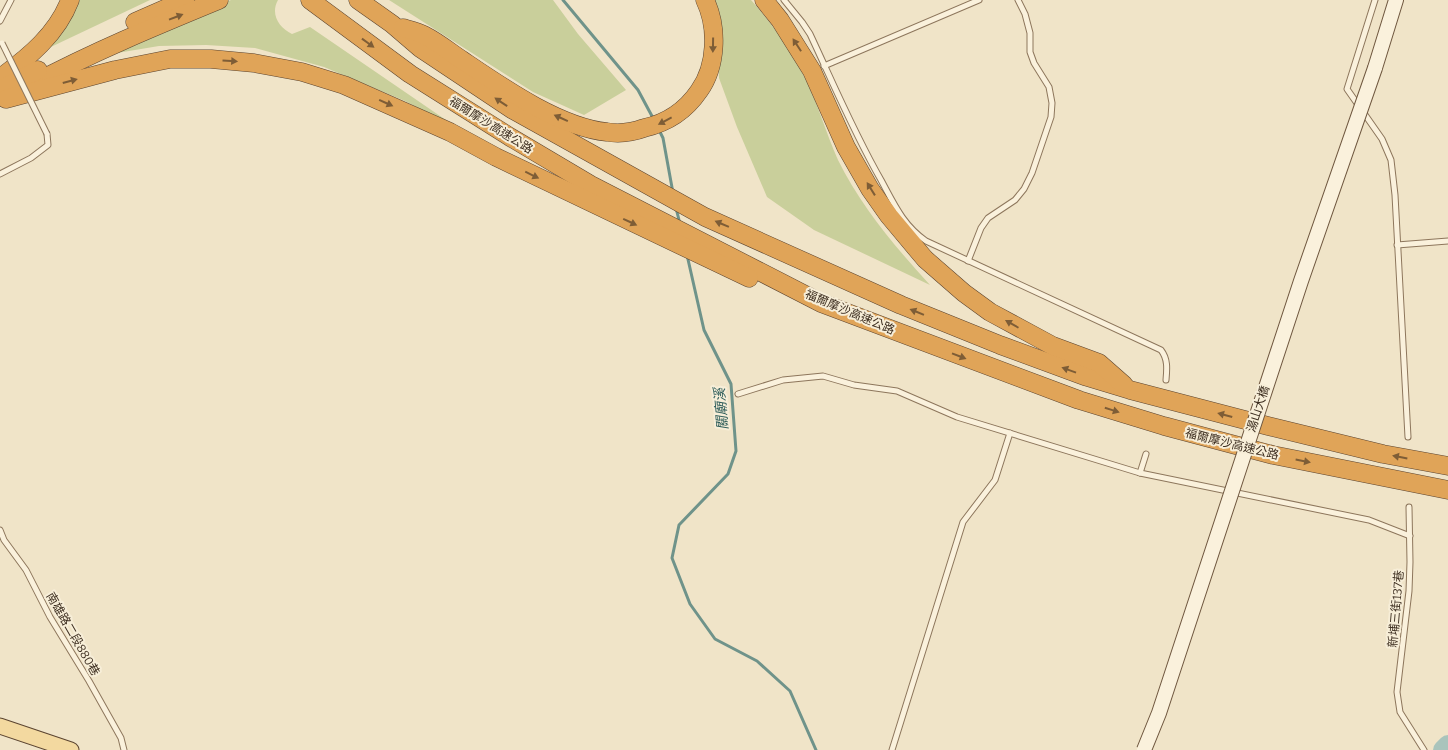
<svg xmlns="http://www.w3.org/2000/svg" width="1448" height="750" viewBox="0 0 1448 750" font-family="Bitter,'Noto Sans TC',serif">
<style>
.green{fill:#c9cf9b}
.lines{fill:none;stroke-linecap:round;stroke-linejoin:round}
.stream{stroke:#6f938a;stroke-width:3}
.river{stroke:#a9c4bc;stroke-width:20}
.lane-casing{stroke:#8d765c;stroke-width:7}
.secondary-casing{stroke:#6f573f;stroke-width:16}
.primary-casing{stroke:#5b4430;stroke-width:17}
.highway-casing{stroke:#5b4430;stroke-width:19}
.lane{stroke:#faf1dc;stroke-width:5}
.secondary{stroke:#faf1dc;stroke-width:14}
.primary{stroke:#f3d9a0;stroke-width:15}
.highway{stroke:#e0a458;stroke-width:18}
.lane-bridge-casing{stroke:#8d765c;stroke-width:7;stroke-linecap:butt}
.secondary-bridge-casing{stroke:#6f573f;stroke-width:16;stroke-linecap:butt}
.lane-bridge{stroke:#faf1dc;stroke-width:5}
.secondary-bridge{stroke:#faf1dc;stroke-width:14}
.oneway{fill:#7e5d36}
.labels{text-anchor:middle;stroke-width:4;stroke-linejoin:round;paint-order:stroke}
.street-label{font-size:12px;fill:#3d2e20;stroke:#f7eed8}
.water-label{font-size:14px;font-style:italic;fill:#2f5d5a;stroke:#f7eed8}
</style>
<rect width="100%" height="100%" fill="#f0e4c8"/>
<g class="green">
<path d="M76 0H150L36 54Z"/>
<path d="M231 0H278C270 14 279 28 292 34L310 27 462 131 405 101 324 67 255 48 206 45 159 46 117 53 161 27Z"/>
<path d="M389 0H553L578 34 626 90 584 115 533 92Z"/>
<path d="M710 0H751C772 23 791 51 805 78 818 104 826 133 838 160 860 205 896 248 930 285L814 230 767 197 737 127 719 78 718 29Z"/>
</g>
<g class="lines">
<g class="stream">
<path d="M563 0 638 90 653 118"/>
<path d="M658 128 663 138 673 193"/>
<path d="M676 208 680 224"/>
<path d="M687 255 704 330 731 384 736 451 728 474 679 525 672 558 690 604 715 639 757 661 790 691 816 750"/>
</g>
<path class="river" d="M1443 750 1448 745"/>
<g class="lane-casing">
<g id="lane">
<path d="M784 0 802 22 810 34C833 83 854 133 881 180 894 204 903 225 926 241L1161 350C1168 359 1167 369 1166 380"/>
<path d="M1375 0 1347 89 1382 139 1391 160 1395 195 1408 437"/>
<path d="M0 21 11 0"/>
<path d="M824 66 979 0"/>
<path d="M0 174 31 158 48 145 47 134"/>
<path d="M1397 245 1448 241"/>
<path d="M968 261 981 228 988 218 1015 200 1024 189 1032 173 1051 117 1052 103 1049 87 1034 63 1030 52V33L1025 14 1018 0"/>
<path d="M738 394 783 380 823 376 854 385 897 391 957 417 1140 473 1369 520 1410 536"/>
<path d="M1140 473 1146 454"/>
<path d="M1409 507 1410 562 1409 591 1397 692 1400 712 1424 750"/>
<path d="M0 530 4 540 26 570 50 617 89 681 121 738 124 750"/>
<path d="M892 750 963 522 995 480 1010 433"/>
</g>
</g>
<g class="secondary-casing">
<path id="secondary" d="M1375 68 1396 0"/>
</g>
<g class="primary-casing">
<path id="primary" d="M0 726 71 750"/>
</g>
<g class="highway-casing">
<g id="highway">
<path d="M310 0 410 74 510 137 591 185 821 303 1079 400 1164 426 1273 455 1448 490"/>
<path d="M358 0 392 24 420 48 513 110 705 217 901 305 1000 345 1087 377 1130 390 1268 426 1383 454 1448 466"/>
<path d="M764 0 780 20 812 71 846 147 870 189 889 216 925 259 964 293 990 312 1053 346 1099 363 1124 385"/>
<path d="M135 22 185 0"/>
<path d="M403 28C410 30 418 32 424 35 438 42 450 52 462 60 502 87 559 127 607 132 619 134 633 132 644 128 667 123 686 110 699 91 717 66 718 27 705 0"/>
<path d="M0 78C29 57 57 34 70 0"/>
<path d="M33 84C93 52 156 26 219 0"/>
<path d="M0 90 38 70"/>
<path d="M6 99 115 70 170 59H211L254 63 302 72 344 85 450 132 496 157 749 278"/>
</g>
</g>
<use href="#lane" class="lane"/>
<use href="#secondary" class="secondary"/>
<use href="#primary" class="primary"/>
<use href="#highway" class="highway"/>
<g class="lane-bridge-casing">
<path id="lane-bridge" d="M2 43 47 134"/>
</g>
<g class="secondary-bridge-casing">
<path id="secondary-bridge" d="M1144 750 1159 713 1301 281 1375 68"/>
</g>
<use href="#lane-bridge" class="lane-bridge"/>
<use href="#secondary-bridge" class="secondary-bridge"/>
</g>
<defs><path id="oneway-solid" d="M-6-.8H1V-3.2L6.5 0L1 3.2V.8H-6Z" transform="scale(1.25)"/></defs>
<g class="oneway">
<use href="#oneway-solid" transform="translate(176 17) rotate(-21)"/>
<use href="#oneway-solid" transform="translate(368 43) rotate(36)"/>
<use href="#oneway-solid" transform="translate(713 45) rotate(91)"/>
<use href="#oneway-solid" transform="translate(797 45) rotate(-123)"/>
<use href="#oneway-solid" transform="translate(230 61) rotate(4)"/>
<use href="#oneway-solid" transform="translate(70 81) rotate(-15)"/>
<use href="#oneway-solid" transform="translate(501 102) rotate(-146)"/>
<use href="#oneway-solid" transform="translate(386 103) rotate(24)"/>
<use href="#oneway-solid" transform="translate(561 118) rotate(-156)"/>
<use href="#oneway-solid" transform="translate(665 121) rotate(152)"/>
<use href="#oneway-solid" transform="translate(532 175) rotate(26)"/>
<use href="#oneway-solid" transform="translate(871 189) rotate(-122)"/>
<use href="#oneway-solid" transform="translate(630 222) rotate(25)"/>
<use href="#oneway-solid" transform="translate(722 224) rotate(-157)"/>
<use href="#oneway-solid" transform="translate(917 312) rotate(-158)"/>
<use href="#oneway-solid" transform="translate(1012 324) rotate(-150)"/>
<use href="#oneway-solid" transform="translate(959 356) rotate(21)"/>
<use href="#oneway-solid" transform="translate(1069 370) rotate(-160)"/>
<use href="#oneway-solid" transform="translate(1112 410) rotate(17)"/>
<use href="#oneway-solid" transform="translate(1225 415) rotate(-165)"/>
<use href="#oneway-solid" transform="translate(1400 457) rotate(-169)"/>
<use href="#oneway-solid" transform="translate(1303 461) rotate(11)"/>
</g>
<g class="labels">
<g class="street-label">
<text transform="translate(491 125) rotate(32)" y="4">福爾摩沙高速公路</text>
<text transform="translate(850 312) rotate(23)" y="4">福爾摩沙高速公路</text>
<text transform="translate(1258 409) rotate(-72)" y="4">湯山大橋</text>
<text transform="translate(1232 444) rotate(14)" y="4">福爾摩沙高速公路</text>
<text transform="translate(1396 609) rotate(-85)" y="4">新埔三街137巷</text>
<text transform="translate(73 634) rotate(60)" y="4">南雄路二段880巷</text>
</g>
<g class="water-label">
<text transform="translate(721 409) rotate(-95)" y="5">關廟溪</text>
</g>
</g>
</svg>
